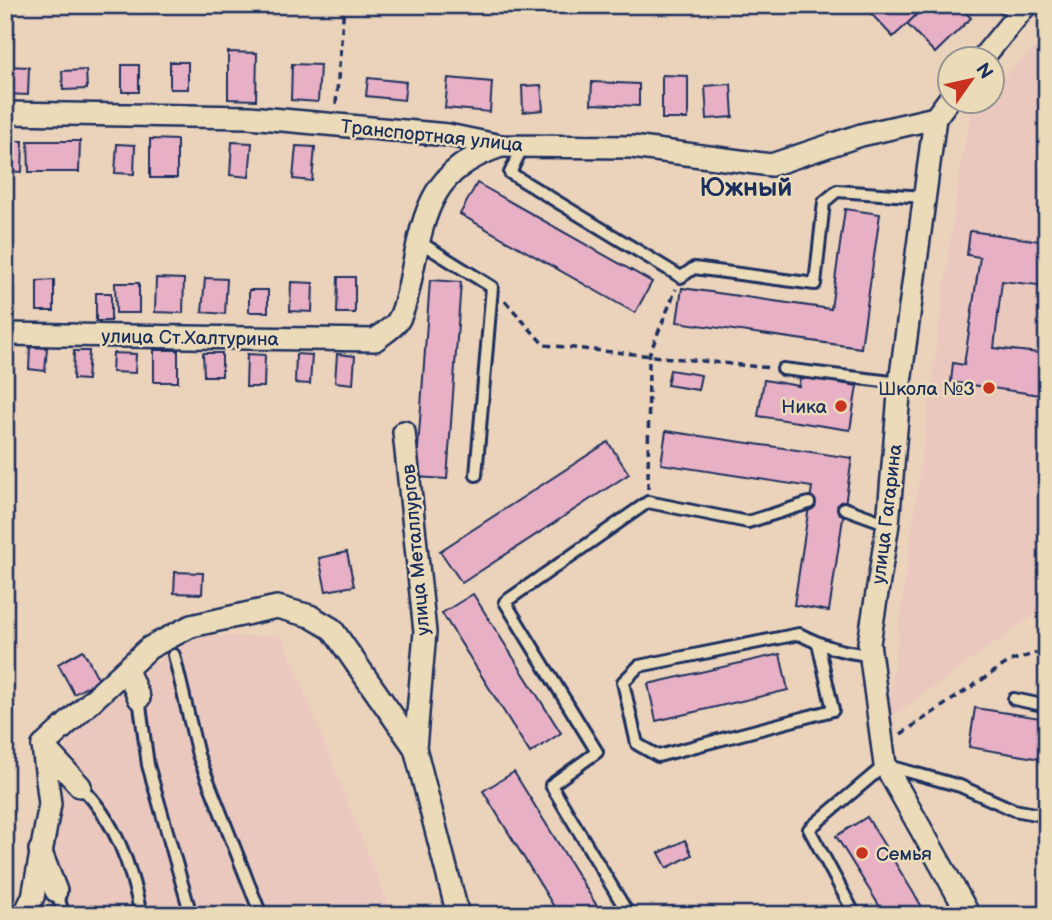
<svg xmlns="http://www.w3.org/2000/svg" width="1052" height="920" viewBox="0 0 1052 920" font-family="'Balsamiq Sans',sans-serif">
<style>
.built{fill:#eac8be}
.building{fill:#e8b0c5;stroke:#1b2f5e;stroke-width:2}
.lines{fill:none;stroke-linecap:round;stroke-linejoin:round}
.lane-casing{stroke:#1b2f5e;stroke-width:16}
.street-casing{stroke:#1b2f5e;stroke-width:26}
.path{stroke:#1b2f5e;stroke-width:3.5;stroke-dasharray:7 5;stroke-linecap:butt}
.lane{stroke:#ecdbb8;stroke-width:10}
.street{stroke:#ecdbb8;stroke-width:21}
.poi-dot{fill:#c8321e;stroke:#ecdbb8;stroke-width:2.5}
.labels{text-anchor:middle;stroke-width:5;stroke-linejoin:round;paint-order:stroke}
.street-label{font-size:19px;fill:#1b2f5e;stroke:#ecdbb8}
.poi-label{font-size:19px;fill:#1b2f5e;stroke:#ecdbb8;text-anchor:end}
.district-label{font-size:26px;font-weight:bold;fill:#1b2f5e;stroke:#ecdbb8}
</style>
<rect width="100%" height="100%" fill="#ebd2bb"/>
<filter id="ink" filterUnits="userSpaceOnUse"><feTurbulence type="fractalNoise" baseFrequency=".0143" numOctaves="2"/><feDisplacementMap in="SourceGraphic" scale="14" xChannelSelector="R" yChannelSelector="G"/><feConvolveMatrix kernelMatrix="1 2 1 2 8 2 1 2 1" color-interpolation-filters="sRGB"/></filter>
<g filter="url(#ink)">
<g class="built">
<path d="M1047 35V606L887 720 960 170 972 109 980 102H992L993 89Z"/>
<path d="M199 636H282L392 915H48L69 733 128 681Z"/>
</g>
<g class="building">
<path d="M863 5H913L920 12 893 37Z"/>
<path d="M926 5H959L971 18 935 53 907 24Z"/>
<path d="M228 52 257 53 256 100 228 99Z"/>
<rect x="170" y="62" width="18" height="27"/>
<path d="M292 64 320 65 318 102 291 100Z"/>
<rect x="122" y="65" width="17" height="27"/>
<path d="M5 66 29 67 28 95 5 94Z"/>
<path d="M86 70 87 89 63 90 62 71Z"/>
<path d="M662 75 688 76V119H662Z"/>
<path d="M368 78 406 82 404 100 366 96Z"/>
<path d="M448 78 492 82 490 112 445 108Z"/>
<path d="M592 82 639 84V106L591 104Z"/>
<path d="M731 84 733 117 707 119 705 86Z"/>
<path d="M541 85 543 110 523 112 522 86Z"/>
<path d="M150 139 177 140V178H150Z"/>
<path d="M5 141H23L22 172 5 171Z"/>
<path d="M28 141H80L79 172H29Z"/>
<path d="M232 142 252 143 249 177 230 175Z"/>
<path d="M117 144 135 145 134 174 115 173Z"/>
<path d="M296 146 315 147 312 181 293 179Z"/>
<path d="M477 183 652 282 635 313 460 214Z"/>
<path d="M845 209 880 214 861 348 677 322 682 288 831 309Z"/>
<path d="M970 231 1047 242V286L1002 281 994 348 1047 354V396L951 382 953 363 964 365 980 257 967 255Z"/>
<path d="M338 277H355V313H337Z"/>
<path d="M156 278 184 279 183 313 155 312Z"/>
<path d="M205 278 227 279 225 314 202 312Z"/>
<path d="M54 280V311H37V281Z"/>
<path d="M430 280 461 282 447 479 416 477Z"/>
<path d="M291 282 313 283 312 312 290 311Z"/>
<path d="M115 283H139V313H116Z"/>
<path d="M5 286H12L11 312H5Z"/>
<rect x="249" y="290" width="19" height="22"/>
<rect x="96" y="293" width="15" height="28"/>
<path d="M30 347 47 348 45 371 29 369Z"/>
<rect x="154" y="350" width="24" height="32"/>
<path d="M74 351H89L87 380 73 379Z"/>
<path d="M113 353 136 354 135 373 112 372Z"/>
<path d="M203 353H222V376H204Z"/>
<path d="M247 354 265 355 264 387H246Z"/>
<path d="M296 354 312 355 310 384 295 383Z"/>
<path d="M337 354 355 356 353 384 335 382Z"/>
<path d="M670 370 701 375 698 390 667 385Z"/>
<path d="M800 376 857 386 850 430 758 416 764 380 799 386Z"/>
<path d="M666 431 852 458 829 611 794 605 812 487 661 464Z"/>
<path d="M608 442 629 474 462 583 440 551Z"/>
<path d="M347 552 354 586 326 591 319 558Z"/>
<path d="M175 572 203 573 202 594 174 593Z"/>
<path d="M473 594 561 733 530 753 442 613Z"/>
<path d="M83 650 99 680 74 694 58 664Z"/>
<path d="M780 654 788 690 656 721 648 684Z"/>
<path d="M975 708 1047 719V760L969 747Z"/>
<path d="M514 772 600 911 593 915H559L483 791Z"/>
<path d="M867 817 927 915H885L836 836Z"/>
<path d="M685 840 692 855 667 868 659 853Z"/>
</g>
<g class="lines">
<g class="lane-casing">
<g id="lane">
<path d="M1002 5 1017 14"/>
<path d="M523 146 510 173 681 277 694 268 815 284 824 202 837 191 924 197"/>
<path d="M418 241 492 287 476 475"/>
<path d="M783 369 900 383"/>
<path d="M844 508 888 524"/>
<path d="M818 643 833 710 658 756 637 744 623 682 639 666 799 634C825 647 841 652 870 655"/>
<path d="M174 655 198 755 261 915"/>
<path d="M139 698 148 765 191 915"/>
<path d="M1014 699 1047 706"/>
<path d="M80 786C116 821 131 866 141 915"/>
<path d="M56 891 64 915"/>
<path d="M629 915 551 785 597 752 505 602 648 502 748 522 809 503"/>
<path d="M855 915 809 829 885 765 960 786 1014 810 1047 816"/>
</g>
</g>
<g class="street-casing">
<g id="street">
<path d="M981 60 1026 5"/>
<path d="M950 98 935 118 900 383 888 524 869 643 885 765 969 915"/>
<path d="M5 113 249 117 448 135 501 146 632 147 771 165 861 135 935 118"/>
<path d="M5 334 375 340C382 334 395 327 399 319 406 306 409 287 412 272 425 208 433 169 501 146"/>
<path d="M404 432 425 632 415 748 458 915"/>
<path d="M127 670 139 698"/>
<path d="M43 746 149 648 191 626 277 607 310 616 332 629 415 748"/>
<path d="M43 746 80 786"/>
<path d="M40 850 56 891"/>
<path d="M24 915 33 897 50 804 43 746"/>
</g>
</g>
<g class="path">
<path d="M336 104 344 5"/>
<path d="M505 301 544 345 771 368"/>
<path d="M648 489 649 355 676 289"/>
<path d="M901 734 1010 661 1047 650"/>
</g>
<use href="#lane" class="lane"/>
<use href="#street" class="street"/>
</g>
</g>
<g class="poi-dot">
<circle cx="989" cy="388" r="7"/>
<circle cx="841" cy="406" r="7"/>
<circle cx="862" cy="853" r="7"/>
</g>
<g class="labels">
<g class="street-label">
<text transform="translate(432 135) rotate(6)" y="7">Транспортная улица</text>
<text transform="translate(190 337) rotate(1)" y="7">улица Ст.Халтурина</text>
<text transform="translate(886 514) rotate(-83)" y="7">улица Гагарина</text>
<text transform="translate(415 550) rotate(-95)" y="7">улица Металлургов</text>
</g>
<g class="poi-label">
<text x="975" y="395">Школа №3</text>
<text x="827" y="413">Ника</text>
<text x="876" y="860" text-anchor="start">Семья</text>
</g>
<g class="district-label">
<text x="746" y="196">Южный</text>
</g>
</g>
<rect width="1052" height="920" fill="none" stroke="#ecdbb8" stroke-width="28"/>
<rect x="14" y="14" width="1024" height="892" fill="none" stroke="#1b2f5e" stroke-width="2.5" filter="url(#ink)"/>
<g transform="translate(971 80) rotate(56)"><circle r="33" fill="#ecdbb8" stroke="#989694" stroke-width="2"/>
<path d="M0-5L12 26L0 18L-12 26Z" fill="#c8321e"/>
<text y="-10" font-size="19" font-weight="bold" text-anchor="middle" fill="#1b2f5e">N</text>
</g>
</svg>
